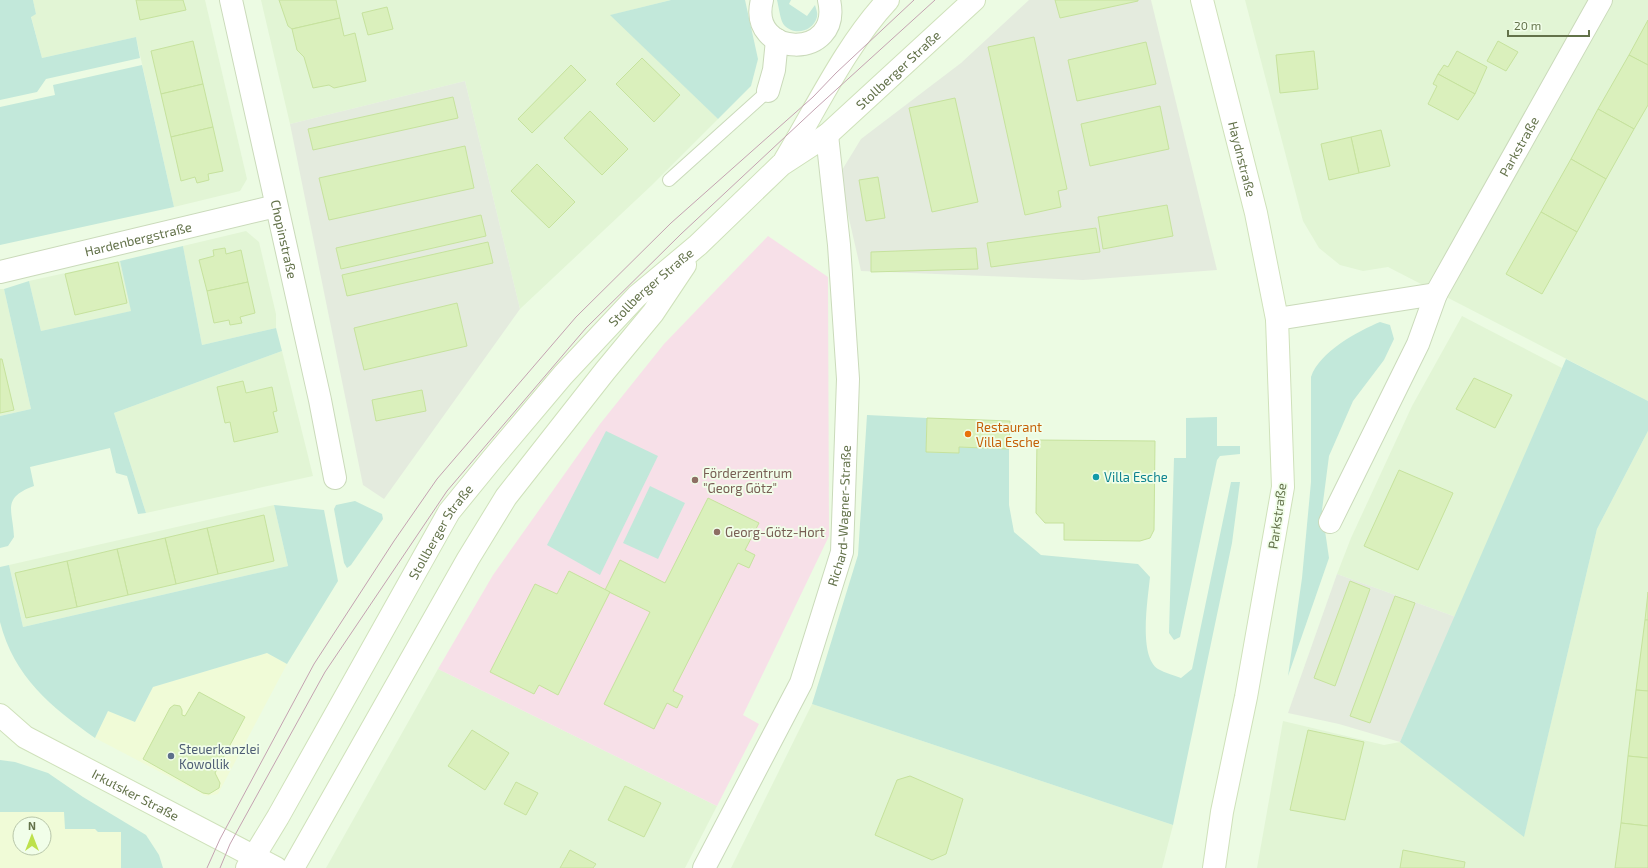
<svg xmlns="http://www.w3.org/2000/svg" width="1648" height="868" viewBox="0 0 1648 868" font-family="'Exo 2',sans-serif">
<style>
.residential{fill:#e2f5d5}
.commercial{fill:#f0fbd7;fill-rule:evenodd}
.industrial{fill:#e4ebde}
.education{fill:#f7e0e8}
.green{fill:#c2e8da}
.building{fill:#daf0bc;stroke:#c6e29d}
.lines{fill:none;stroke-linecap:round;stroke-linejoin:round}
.lane-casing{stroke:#cadaba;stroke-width:14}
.street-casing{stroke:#cadaba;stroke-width:24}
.secondary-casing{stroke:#cfe1ba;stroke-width:24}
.lane{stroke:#fff;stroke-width:12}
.street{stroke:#fff;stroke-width:22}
.secondary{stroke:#fff;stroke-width:22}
.tram{stroke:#c4a2b1;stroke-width:1}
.food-dot{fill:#e8710a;stroke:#f1fee9;stroke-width:1.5}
.culture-dot{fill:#0f9aa8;stroke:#f1fee9;stroke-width:1.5}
.education-dot{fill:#8d6e63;stroke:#f1fee9;stroke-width:1.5}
.service-dot{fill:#5c6f8a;stroke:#f1fee9;stroke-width:1.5}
.labels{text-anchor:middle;stroke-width:3.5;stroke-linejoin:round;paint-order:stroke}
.street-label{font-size:13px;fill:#63724a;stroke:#f1fee9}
.food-label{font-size:13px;fill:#c56008;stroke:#f1fee9;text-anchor:start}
.education-label{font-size:13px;fill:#785e54;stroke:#f1fee9;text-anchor:start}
.culture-label{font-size:13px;fill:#0d838f;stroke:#f1fee9;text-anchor:start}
.service-label{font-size:13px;fill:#4e5e75;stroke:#f1fee9;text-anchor:start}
</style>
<rect width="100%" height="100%" fill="#ecfbe3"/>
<g class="residential">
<path d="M33 0H205L247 179 240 191 174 207 136 37 42 58 31 16 36 14Z"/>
<path d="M261 0H671L611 15 718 119 652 185 520 309 465 81 290 124Z"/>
<path d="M1245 0H1648V401L1388 267 1363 271 1340 265 1319 248 1303 221Z"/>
<path d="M246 231 259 242 276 314V328L202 345 183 246Z"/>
<path d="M120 261 132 311 41 331 29 281Z"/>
<path d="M0 289H4L31 409 0 416Z"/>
<path d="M1462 316 1562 368 1456 617 1337 574 1351 538 1412 406Z"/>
<path d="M282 351 313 476 146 513 114 413Z"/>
<path d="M1648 431V868H1257L1283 721 1384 745 1400 742 1524 836 1597 529Z"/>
<path d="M274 505 288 566 23 627 9 565Z"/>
<path d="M438 669 717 806 685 868H326Z"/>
<path d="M812 704 1173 825 1162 868H731Z"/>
</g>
<g class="commercial">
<path d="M267 653 287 664 218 794 206 796 95 738 108 711 135 722 153 687Z"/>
<path d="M0 812H65V829H95L98 832H121V868H0ZM20 824H44V848H20Z"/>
</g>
<g class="industrial">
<path d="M1029 0H1151L1217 270 1083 280 861 271 839 175 861 139 961 63Z"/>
<path d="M465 81 520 309 384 499 363 485 290 124Z"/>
<path d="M1337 574 1456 617 1400 742 1339 724 1288 713Z"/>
</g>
<path class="education" d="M768 236 828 277 829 536 743 715 759 724 717 806 438 669 493 575 600 424 664 344Z"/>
<g class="green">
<path d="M0 0H33L36 14 31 17 42 58 136 37 140 58 46 79 37 92 0 100Z"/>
<path d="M671 0H745L758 59 751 86 718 119 610 15Z"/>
<path d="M777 0H791L789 4 807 16 815 5C816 9 818 13 817 17 813 32 794 36 784 25 780 20 779 7 777 0Z"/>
<path d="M142 65 174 207 0 245V107L55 95 53 85Z"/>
<path d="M183 246 202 345 276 328 282 351 114 413 146 513 138 514 127 476 116 473 110 448 30 467 34 486C1 498 13 510 14 537L8 546 0 548V416L31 409 4 289 29 281 41 331 131 311 120 261Z"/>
<path d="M1380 322 1390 325 1394 339 1384 360 1353 401 1329 456 1322 510 1329 558 1288 676 1302 578 1311 482V377C1319 352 1358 331 1380 322Z"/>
<path d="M1566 359 1648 401V431L1597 529 1524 837 1400 742Z"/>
<path d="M867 415 927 418 926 452 958 453 959 447 1009 449V505L1014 532 1041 555 1138 564 1150 577C1148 598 1138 656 1158 669 1165 673 1174 675 1181 678L1192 669 1231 482H1240L1232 543 1173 825 812 704 858 555Z"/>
<path d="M1217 417V446H1240V454L1220 456 1217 460 1180 637 1174 640 1169 633 1174 458H1186V418Z"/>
<path d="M606 431 658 456 600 575 547 545Z"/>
<path d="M650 486 685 503 658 559 623 543Z"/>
<path d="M355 501 382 514 383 519 351 565 347 568 344 563 334 509 336 505Z"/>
<path d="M274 505 324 510 338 581 287 664 267 653 153 687 135 722 108 711 95 738C51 707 14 677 0 622 0 609 0 582 0 567L9 565 23 627 288 566Z"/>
<path d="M0 760 15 762 48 773 83 797 146 835 159 855 163 868H121V832H98L95 829H65L64 812H0Z"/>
</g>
<g class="building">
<path d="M136 0H183L186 10 140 20Z"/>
<path d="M279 0H336L340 18 292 29 288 26Z"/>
<path d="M1055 0H1138V1L1060 18Z"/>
<path d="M387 7 393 29 368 35 362 13Z"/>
<path d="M340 18 344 36 355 33 366 81 334 88 329 85 313 88 304 57 297 50 292 29Z"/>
<path d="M1648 20V65L1629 55Z"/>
<path d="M1034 37 1067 189 1058 191 1061 207 1025 215 988 47Z"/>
<path d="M193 41 203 84 161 94 151 51Z"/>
<path d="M1498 41 1518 52 1506 71 1487 61Z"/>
<path d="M1146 42 1156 84 1077 101 1068 60Z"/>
<path d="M1314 51 1318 89 1280 93 1276 55Z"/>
<path d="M1457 51 1487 67 1475 94 1438 74 1444 65 1448 67Z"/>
<path d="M1629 55 1648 65V105L1634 129 1598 109Z"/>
<path d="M642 58 680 95 654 122 616 84Z"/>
<path d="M571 65 586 80 532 133 518 119Z"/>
<path d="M1438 74 1475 94 1458 120 1428 104 1437 86 1433 84Z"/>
<path d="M203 84 213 127 171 137 161 94Z"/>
<path d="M453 97 458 118 313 150 308 129Z"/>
<path d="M955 98 978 202 932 212 909 108Z"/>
<path d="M1160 106 1169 149 1090 166 1081 124Z"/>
<path d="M1598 109 1634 129 1606 179 1571 159Z"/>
<path d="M590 111 628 149 602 175 564 138Z"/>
<path d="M213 127 223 171 208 174 209 180 197 183 195 177 181 181 171 137Z"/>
<path d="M1381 130 1390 166 1359 173 1351 137Z"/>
<path d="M1351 137 1359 173 1329 180 1321 144Z"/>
<path d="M465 146 474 188 329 220 319 178Z"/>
<path d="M1571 159 1606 179 1577 232 1541 212Z"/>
<path d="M537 164 575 202 549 228 511 191Z"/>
<path d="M878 177 885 218 866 221 859 180Z"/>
<path d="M1167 205 1173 236 1103 249 1098 217Z"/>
<path d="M1541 212 1577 232 1542 294 1506 274Z"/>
<path d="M481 215 486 236 341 269 336 248Z"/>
<path d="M1096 228 1100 252 991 267 987 243Z"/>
<path d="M488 242 493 263 347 296 342 275Z"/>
<path d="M225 248 226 254 241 250 248 282 207 291 199 260 214 256 213 250Z"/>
<path d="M976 248 978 269 871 272V252Z"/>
<path d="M118 262 127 303 75 315 65 274Z"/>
<path d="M248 282 255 313 240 317 242 323 230 325 229 320 214 323 207 291Z"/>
<path d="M457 303 467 346 364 370 354 328Z"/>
<path d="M0 359H2L14 410 0 413Z"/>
<path d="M1474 378 1512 395 1495 428 1456 409Z"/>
<path d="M243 381 246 393 272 387 277 411 273 412 278 432 234 442 230 422 225 423 217 387Z"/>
<path d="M422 390 426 411 376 421 372 400Z"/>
<path d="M927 418 1010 421 1009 449 959 447V453L926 452Z"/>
<path d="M1037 440 1155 441 1154 530 1150 538 1140 541 1064 540V523H1045L1036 513Z"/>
<path d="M1399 470 1453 493 1418 570 1364 546Z"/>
<path d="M708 498 759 523 745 550 755 555 749 568 738 563 673 691 683 696 677 708 667 703 654 729 604 704 650 612 605 590 620 560 665 583Z"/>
<path d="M264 515 274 561 218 574 207 528Z"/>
<path d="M207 528 218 574 176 584 165 538Z"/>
<path d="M165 538 176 584 128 595 117 549Z"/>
<path d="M117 549 128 595 77 607 67 561Z"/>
<path d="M67 561 77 607 26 618 15 573Z"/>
<path d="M569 571 610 592 558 695 539 685 534 694 490 672 535 584 557 594Z"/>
<path d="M1350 581 1370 589 1335 686 1314 678Z"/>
<path d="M1648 592V620H1645Z"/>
<path d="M1395 596 1415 603 1370 723 1350 716Z"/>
<path d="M1645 620H1648V691L1636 690Z"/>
<path d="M1636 690 1648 691V758L1628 756Z"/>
<path d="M199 692 245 717 215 773 220 783 219 788 209 794 203 793 143 759 170 708 174 705 180 706 182 710V715L185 716Z"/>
<path d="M472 730 509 753 485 790 448 766Z"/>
<path d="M1308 730 1364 742 1345 820 1290 810Z"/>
<path d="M1628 756 1648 758V826L1621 823Z"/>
<path d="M910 776 963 799 946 854 932 860 875 835 897 780Z"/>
<path d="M516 782 538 793 526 815 504 804Z"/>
<path d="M625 786 661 803 644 837 608 820Z"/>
<path d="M1621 823 1648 826V868H1615Z"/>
<path d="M570 850 596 864 593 868H560Z"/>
<path d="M1403 850 1465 862 1464 868H1400Z"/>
</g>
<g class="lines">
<g class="lane-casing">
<path id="lane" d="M669 180 768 91"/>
</g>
<g class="street-casing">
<g id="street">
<path id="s1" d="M231 0 320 400 335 478"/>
<path d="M762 0C747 58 843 61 829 0"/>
<path d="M768 91 774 70 777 40"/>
<path id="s2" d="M0 272 276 206"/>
<path d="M1277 319 1436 294"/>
<path id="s3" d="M1330 522 1418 344 1436 294 1601 0"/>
<path id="s4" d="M704 868 801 683 842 552 848 379 839 245 827 135"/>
</g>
</g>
<g class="secondary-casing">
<g id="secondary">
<path id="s5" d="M1202 0 1256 213 1277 319 1283 487 1246 697 1222 812 1214 868"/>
<path d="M785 160C817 107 846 45 888 0"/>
<path id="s6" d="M0 715 25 737 276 868"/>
<path id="s7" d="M247 868 278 817 449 512 493 458 563 375 637 296 698 245 781 165 827 135 974 0"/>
<path d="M293 868 468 559 506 497 605 371 653 313 685 265"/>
</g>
</g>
<use href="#lane" class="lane"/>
<use href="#street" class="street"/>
<use href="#secondary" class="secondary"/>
<g class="tram">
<path d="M207 868 220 839 314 664 394 541 437 479 576 317 671 223 813 97 836 73 914 0"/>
<path d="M220 868 230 844 325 672 447 491 586 328 681 234 816 108 935 0"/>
</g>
</g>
<circle class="food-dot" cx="968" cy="434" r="4"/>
<circle class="culture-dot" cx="1096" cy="477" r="4"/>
<g class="education-dot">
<circle cx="695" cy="480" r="4"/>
<circle cx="717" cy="532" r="4"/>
</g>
<circle class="service-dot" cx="171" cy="756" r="4"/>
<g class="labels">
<g class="street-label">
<text dy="5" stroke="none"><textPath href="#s7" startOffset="1042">Stollberger Straße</textPath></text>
<text dy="5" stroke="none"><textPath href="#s3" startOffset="421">Parkstraße</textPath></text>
<text dy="5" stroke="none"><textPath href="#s5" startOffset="164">Haydnstraße</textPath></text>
<text dy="5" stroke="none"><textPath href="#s2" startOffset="142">Hardenbergstraße</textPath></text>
<text dy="5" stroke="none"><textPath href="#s1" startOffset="245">Chopinstraße</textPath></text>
<text dy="5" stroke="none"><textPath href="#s7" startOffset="712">Stollberger Straße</textPath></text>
<text dy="5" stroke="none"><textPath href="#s4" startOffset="382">Richard-Wagner-Straße</textPath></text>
<text transform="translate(1277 516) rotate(-82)" y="5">Parkstraße</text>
<text dy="5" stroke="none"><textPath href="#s7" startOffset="388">Stollberger Straße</textPath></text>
<text dy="5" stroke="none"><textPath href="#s6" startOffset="158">Irkutsker Straße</textPath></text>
</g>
<g class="food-label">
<text x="976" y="432">Restaurant<tspan x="976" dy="15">Villa Esche</tspan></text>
</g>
<g class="education-label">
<text x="703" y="478">Förderzentrum<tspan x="703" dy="15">"Georg Götz"</tspan></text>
<text x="725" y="537">Georg-Götz-Hort</text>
</g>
<g class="culture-label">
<text x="1104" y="482">Villa Esche</text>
</g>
<g class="service-label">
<text x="179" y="754">Steuerkanzlei<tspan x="179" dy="15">Kowollik</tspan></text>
</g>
</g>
<g transform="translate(32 836)"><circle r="19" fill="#f1fee9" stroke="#b8c6a9"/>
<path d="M0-3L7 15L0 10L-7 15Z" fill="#bde14c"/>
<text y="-6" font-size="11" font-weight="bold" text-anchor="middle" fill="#63724a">N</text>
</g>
<path d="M1508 30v6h81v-6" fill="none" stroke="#63724a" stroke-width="2"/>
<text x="1514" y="30" font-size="12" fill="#63724a" stroke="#f1fee9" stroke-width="3" paint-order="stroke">20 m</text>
</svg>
